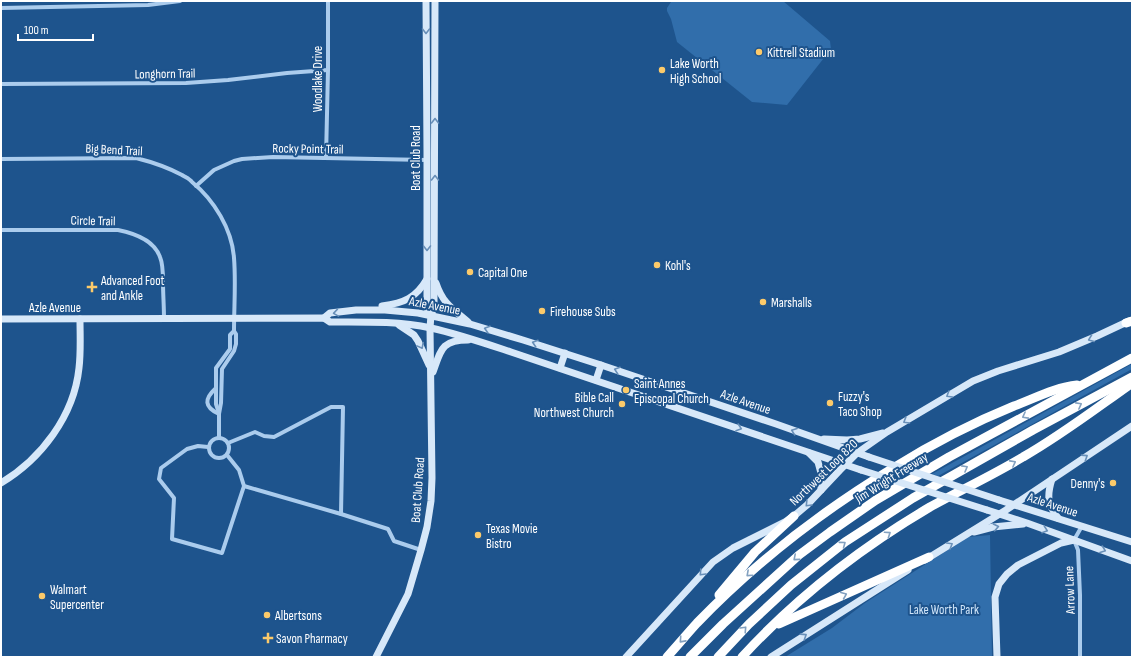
<svg xmlns="http://www.w3.org/2000/svg" width="1133" height="658" viewBox="0 0 1133 658" font-family="'Sofia Sans Condensed',sans-serif">
<style>
.green{fill:#316eab}
.lines{fill:none;stroke-linecap:round;stroke-linejoin:round}
.street{stroke:#abcced;stroke-width:4}
.secondary{stroke:#d7e8f9;stroke-width:7}
.highway{stroke:#fff;stroke-width:9}
.secondary-bridge{stroke:#d7e8f9;stroke-width:7}
.oneway{stroke:#688fb8}
.oneway2{stroke:#83a1c0}
.poi-dot{fill:#fcca6a;stroke:#1e548d;stroke-width:1.5}
.labels{text-anchor:middle;stroke-width:4;stroke-linejoin:round;paint-order:stroke}
.poi-label{font-size:13px;fill:#fff;stroke:#1e548d;text-anchor:start}
.street-label{font-size:13px;fill:#fff;stroke:#1e548d}
.park-label{font-size:13px;fill:#d0e5f9;stroke:#1e548d}
</style>
<rect width="100%" height="100%" fill="#1e548d"/>
<g class="green">
<path d="M670 1H783L830 41 831 49 787 105 752 102 677 42 671 19 667 11V8L671 2Z"/>
<path d="M1132 364V369L938 476 932 474Z"/>
<path d="M990 535 992 657H785L832 628 865 603 968 537Z"/>
</g>
<g class="lines">
<g class="street">
<path d="M1 8 148 5 180 1"/>
<path d="M1 84 186 83 228 80 287 73 328 70"/>
<path d="M326 158 328 70V1"/>
<path d="M1 159 136 158C152 162 167 167 182 175 185 177 190 179 192 182 214 200 232 229 234 258 236 282 234 307 234 331L236 334V344L234 351 222 369 221 403 219 414V437"/>
<path d="M196 186 214 170 234 161 242 159 273 157 427 160"/>
<path d="M1 230H118C133 233 154 240 160 257 163 264 163 274 163 282 163 294 164 306 164 319"/>
<path d="M216 388C204 399 204 407 219 414"/>
<path d="M219 413 216 404V368L230 349V335L234 331"/>
<circle cx="219" cy="448" r="10"/>
<path d="M228 443 255 432 264 436 274 437 331 407H343L341 514"/>
<path d="M208 447 198 446 187 449 161 468 159 479 174 498 172 539 222 553 244 486"/>
<path d="M227 455 239 470 244 486 341 514 388 529 394 541 421 550"/>
<path d="M1080 657V595L1078 550 1074 540 1082 526"/>
</g>
<g class="secondary">
<path d="M426 1 427 153V309L431 315"/>
<path d="M436 283C443 304 453 309 468 322"/>
<path d="M382 306C404 303 416 298 427 279"/>
<path d="M324 318 330 313 356 310H385L418 313 470 324 523 340 601 365 776 424 869 457"/>
<path d="M1 319 324 318 330 322C364 322 398 321 431 328 458 334 484 343 511 352L861 470"/>
<path d="M399 325 414 335 418 341 429 365"/>
<path d="M560 368 565 353"/>
<path d="M433 372C441 350 441 340 468 340"/>
<path d="M596 380 601 365"/>
<path d="M824 439 847 440 860 439 883 433"/>
<path d="M809 453 818 462 821 473V490"/>
<path d="M1052 479C1047 495 1047 504 1058 518"/>
<path d="M1 483C41 459 74 416 79 368 81 352 80 335 80 319"/>
<path d="M999 500 1132 542"/>
<path d="M987 510 1027 523 1132 561"/>
<path d="M974 532 993 527 1023 524"/>
<path d="M925 560 1006 510 1132 426"/>
<path d="M376 657 408 594 421 550 427 527 431 501 432 478 430 328 431 315 434 307 435 1"/>
<path d="M626 657 713 562 733 548 785 522 794 516 807 505 840 470 857 453 887 432 973 381 998 371 1059 352 1097 336 1129 321"/>
<path d="M771 657 908 570"/>
<path d="M997 657 995 597 999 584 1007 574 1018 565 1061 543 1074 540"/>
</g>
<g class="highway">
<path d="M1126 323 1132 321"/>
<path d="M719 595 755 552 794 516"/>
<path d="M779 624 929 557"/>
<path d="M667 657C677 646 687 634 697 623 755 563 822 511 893 468 932 444 972 423 1014 406 1033 399 1056 387 1077 385"/>
<path d="M690 657 723 624 799 555 830 532 876 500 949 457 1132 358"/>
<path d="M718 657 749 624 791 585 845 542 913 498 1033 430 1132 377"/>
<path d="M742 657C795 599 862 547 930 507 961 490 993 475 1023 457 1060 436 1094 410 1128 386L1132 381"/>
</g>
<g class="secondary-bridge">
<path d="M869 457 999 500"/>
<path d="M861 470 987 510"/>
</g>
</g>
<defs><path id="oneway-chevron" d="M-2-3.5L2.5 0L-2 3.5" fill="none" stroke-width="1.6" stroke-linecap="round" stroke-linejoin="round"/></defs>
<g class="oneway">
<use href="#oneway-chevron" transform="translate(426 31) rotate(90)"/>
<use href="#oneway-chevron" transform="translate(435 121) rotate(-90)"/>
<use href="#oneway-chevron" transform="translate(435 178) rotate(-90)"/>
<use href="#oneway-chevron" transform="translate(427 248) rotate(90)"/>
<use href="#oneway-chevron" transform="translate(336 313) rotate(171)"/>
<use href="#oneway-chevron" transform="translate(487 329) rotate(-164)"/>
<use href="#oneway-chevron" transform="translate(1091 339) rotate(159)"/>
<use href="#oneway-chevron" transform="translate(535 343) rotate(-162)"/>
<use href="#oneway-chevron" transform="translate(421 346) rotate(62)"/>
<use href="#oneway-chevron" transform="translate(617 370) rotate(-161)"/>
<use href="#oneway-chevron" transform="translate(949 395) rotate(149)"/>
<use href="#oneway-chevron" transform="translate(906 421) rotate(149)"/>
<use href="#oneway-chevron" transform="translate(739 428) rotate(19)"/>
<use href="#oneway-chevron" transform="translate(794 431) rotate(-160)"/>
<use href="#oneway-chevron" transform="translate(1085 457) rotate(-33)"/>
<use href="#oneway-chevron" transform="translate(808 504) rotate(134)"/>
<use href="#oneway-chevron" transform="translate(996 527) rotate(-11)"/>
<use href="#oneway-chevron" transform="translate(1045 530) rotate(19)"/>
<use href="#oneway-chevron" transform="translate(950 545) rotate(-31)"/>
<use href="#oneway-chevron" transform="translate(1103 550) rotate(20)"/>
<use href="#oneway-chevron" transform="translate(702 573) rotate(133)"/>
<use href="#oneway-chevron" transform="translate(804 636) rotate(-33)"/>
</g>
<g class="oneway2">
<use href="#oneway-chevron" transform="translate(1079 405) rotate(-28)"/>
<use href="#oneway-chevron" transform="translate(1025 416) rotate(152)"/>
<use href="#oneway-chevron" transform="translate(1013 463) rotate(-28)"/>
<use href="#oneway-chevron" transform="translate(965 468) rotate(-29)"/>
<use href="#oneway-chevron" transform="translate(888 534) rotate(-34)"/>
<use href="#oneway-chevron" transform="translate(843 544) rotate(-37)"/>
<use href="#oneway-chevron" transform="translate(796 558) rotate(139)"/>
<use href="#oneway-chevron" transform="translate(749 574) rotate(138)"/>
<use href="#oneway-chevron" transform="translate(844 595) rotate(-23)"/>
<use href="#oneway-chevron" transform="translate(744 629) rotate(-47)"/>
<use href="#oneway-chevron" transform="translate(682 640) rotate(132)"/>
</g>
<g class="poi-dot">
<circle cx="759" cy="52" r="4"/>
<circle cx="662" cy="70" r="4"/>
<circle cx="657" cy="265" r="4"/>
<circle cx="470" cy="272" r="4"/>
<path d="M90 281h4v4h4v4h-4v4h-4v-4h-4v-4h4z"/>
<circle cx="763" cy="302" r="4"/>
<circle cx="542" cy="311" r="4"/>
<circle cx="626" cy="390" r="4"/>
<circle cx="830" cy="403" r="4"/>
<circle cx="622" cy="404" r="4"/>
<circle cx="1113" cy="483" r="4"/>
<circle cx="478" cy="535" r="4"/>
<circle cx="42" cy="596" r="4"/>
<circle cx="267" cy="615" r="4"/>
<path d="M266 632h4v4h4v4h-4v4h-4v-4h-4v-4h4z"/>
</g>
<g class="labels">
<g class="poi-label">
<text x="767" y="57">Kittrell Stadium</text>
<text x="670" y="68">Lake Worth<tspan x="670" dy="15">High School</tspan></text>
<text x="665" y="270">Kohl's</text>
<text x="478" y="277">Capital One</text>
<text x="101" y="285">Advanced Foot<tspan x="101" dy="15">and Ankle</tspan></text>
<text x="771" y="307">Marshalls</text>
<text x="550" y="316">Firehouse Subs</text>
<text x="634" y="388">Saint Annes<tspan x="634" dy="15">Episcopal Church</tspan></text>
<text x="838" y="401">Fuzzy's<tspan x="838" dy="15">Taco Shop</tspan></text>
<text x="614" y="402" text-anchor="end">Bible Call<tspan x="614" dy="15">Northwest Church</tspan></text>
<text x="1105" y="488" text-anchor="end">Denny's</text>
<text x="486" y="533">Texas Movie<tspan x="486" dy="15">Bistro</tspan></text>
<text x="50" y="594">Walmart<tspan x="50" dy="15">Supercenter</tspan></text>
<text x="275" y="620">Albertsons</text>
<text x="276" y="643">Savon Pharmacy</text>
</g>
<g class="street-label">
<text transform="translate(165 73) rotate(-1)" y="5">Longhorn Trail</text>
<text transform="translate(317 79) rotate(-90)" y="5">Woodlake Drive</text>
<text transform="translate(308 148) rotate(1)" y="5">Rocky Point Trail</text>
<text transform="translate(114 149) rotate(3)" y="5">Big Bend Trail</text>
<text transform="translate(415 158) rotate(-90)" y="5">Boat Club Road</text>
<text transform="translate(93 220) rotate(1)" y="5">Circle Trail</text>
<text transform="translate(435 305) rotate(11)" y="5">Azle Avenue</text>
<text x="55" y="312">Azle Avenue</text>
<text transform="translate(746 401) rotate(19)" y="5">Azle Avenue</text>
<text transform="translate(823 472) rotate(-44)" y="5">Northwest Loop 820</text>
<text transform="translate(891 477) rotate(-32)" y="5">Jim Wright Freeway</text>
<text transform="translate(417 490) rotate(-86)" y="5">Boat Club Road</text>
<text transform="translate(1053 504) rotate(18)" y="5">Azle Avenue</text>
<text transform="translate(1069 590) rotate(-92)" y="5">Arrow Lane</text>
</g>
<g class="park-label">
<text x="944" y="614">Lake Worth Park</text>
</g>
</g>
<rect width="1133" height="658" fill="none" stroke="#ffffff" stroke-width="4"/>
<path d="M18 34v6h75v-6" fill="none" stroke="#ffffff" stroke-width="2"/>
<text x="24" y="34" font-size="12" fill="#ffffff" stroke="#1e548d" stroke-width="3" paint-order="stroke">100 m</text>
</svg>
